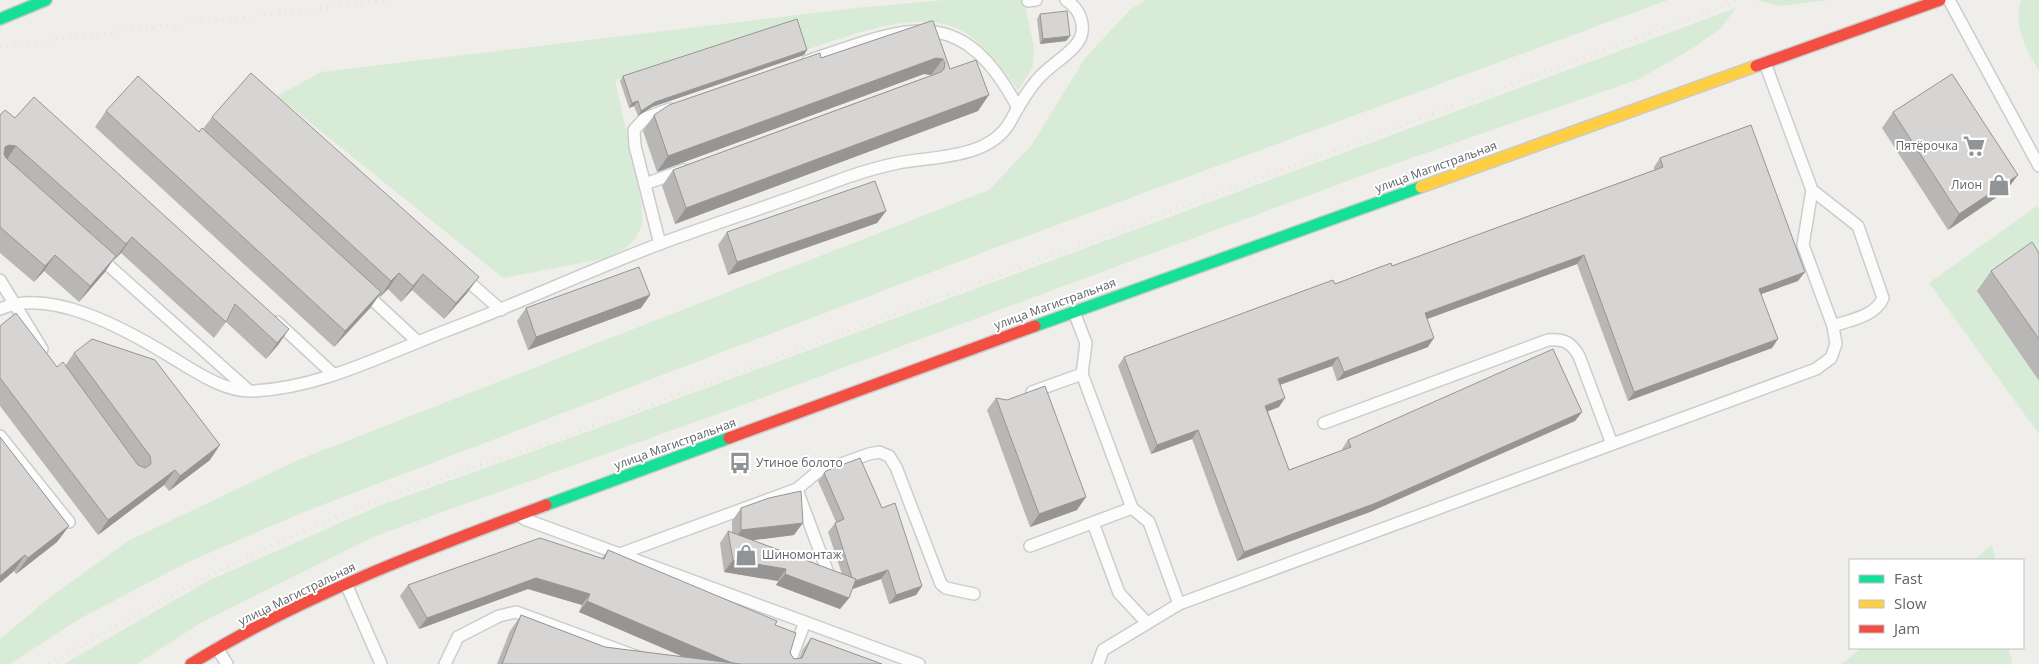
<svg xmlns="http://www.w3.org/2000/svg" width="2039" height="664" viewBox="0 0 2039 664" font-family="'Open Sans',sans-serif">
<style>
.green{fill:#d8ebd6}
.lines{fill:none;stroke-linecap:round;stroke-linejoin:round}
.lane-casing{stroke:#cbcccc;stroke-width:14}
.fast-casing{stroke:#cacacb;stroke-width:14}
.slow-casing{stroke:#cacacb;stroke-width:14}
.jam-casing{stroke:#cacacb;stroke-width:14}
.lane{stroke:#fdfcfc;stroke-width:11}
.fast{stroke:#16e098;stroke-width:11}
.slow{stroke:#ffcf43;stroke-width:11}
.jam{stroke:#f24e42;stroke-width:11}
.rail{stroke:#e4e4e4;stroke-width:4;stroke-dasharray:1 6;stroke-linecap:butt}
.wall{fill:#b8b7b5}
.shaded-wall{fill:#969594}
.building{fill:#d6d5d3;stroke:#969594}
.labels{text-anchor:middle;stroke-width:4;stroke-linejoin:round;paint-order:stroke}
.poi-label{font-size:12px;fill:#5f6368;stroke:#fff;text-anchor:end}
.street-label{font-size:12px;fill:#5f6368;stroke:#fff}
</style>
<rect width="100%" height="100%" fill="#efeeea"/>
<g class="green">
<path d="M944 0H1024L1034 48 1033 67 1018 90C1004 70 988 48 967 34 922 4 848 37 803 51L793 24 615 80 642 204V225L636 238 624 249 607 258 503 278 277 96 321 72 856 8Z"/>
<path d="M1146 0H1668L1013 241 301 513 186 563 79 619 10 664H0V639L49 598 128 541 298 460 989 190 1031 146 1085 58 1131 9Z"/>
<path d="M1756 0H1830L1779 6Z"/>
<path d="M2021 0H2039V71C2026 49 2013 27 2021 0Z"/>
<path d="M1736 8 1721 28 1690 50 1639 79 1377 170 740 406 375 536 202 622 137 664H64L208 581 381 505 587 432Z"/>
<path d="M2037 206 2039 209V294L1977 291 2039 381V434L1929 283Z"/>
<path d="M1992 545 1995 560H1973Z"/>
<path d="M1862 648H2009L2012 664H1841Z"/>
</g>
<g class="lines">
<g class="lane-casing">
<g id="lane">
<path d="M1949 0 2039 166"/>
<path d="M1028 1 1036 0"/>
<path d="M808 61C907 27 961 0 1018 108"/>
<path d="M645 184 684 170"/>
<path d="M1812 190 1858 226 1883 298C1876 316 1850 320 1833 326"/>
<path d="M660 244 635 146 634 130 645 118 670 109"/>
<path d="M98 256 247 389"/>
<path d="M461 275 501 310"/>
<path d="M0 280 42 349"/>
<path d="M363 291 418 342"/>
<path d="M0 309C50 287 125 329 168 355 193 370 223 392 253 391 321 388 385 354 448 330 520 303 590 270 662 243 716 223 772 205 826 185 849 176 873 168 898 163 934 156 989 159 1010 122 1018 107 1026 93 1037 80 1048 67 1063 59 1074 47 1089 32 1082 10 1066 0"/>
<path d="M1074 312 1086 343 1082 374 1132 508 1149 522 1179 604 1816 369 1831 358 1836 344 1833 326 1803 245 1812 190 1765 63"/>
<path d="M277 322 333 374"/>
<path d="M1032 392 1082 374"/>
<path d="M1324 423 1548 340C1564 339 1571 342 1579 356L1612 444"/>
<path d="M0 436 69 522"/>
<path d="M797 490 828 573"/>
<path d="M524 519 919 664"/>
<path d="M1093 523 1119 593 1147 623"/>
<path d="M1030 546 1132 508"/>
<path d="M620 554 797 489 816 473 869 454 879 452 889 456 896 467 941 584 946 588 974 594"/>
<path d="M346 584 381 664"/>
<path d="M217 648 227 664"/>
<path d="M445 664 458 637 499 616 516 612 657 664"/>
<path d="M789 664 805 622"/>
<path d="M1098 664 1103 650 1179 604"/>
</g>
</g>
<g class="fast-casing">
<g id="fast">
<path d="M0 19 46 0"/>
<path d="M1035 326 1421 187"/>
<path d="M546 505 729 438"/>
</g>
</g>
<g class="slow-casing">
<path id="slow" d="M1421 187 1756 66"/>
</g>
<g class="jam-casing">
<g id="jam">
<path d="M1756 66 1940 0"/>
<path d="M729 438 1035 326"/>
<path d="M191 664C301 596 425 550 546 505"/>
</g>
</g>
<use href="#lane" class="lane"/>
<use href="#fast" class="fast"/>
<use href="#slow" class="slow"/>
<use href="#jam" class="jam"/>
<g class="rail">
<path d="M0 46 391 0"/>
<path d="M49 664C141 611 234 560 333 519 400 491 469 469 537 447L1739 0"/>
</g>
</g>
<g class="wall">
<path d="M1040 14 1070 36 1066 41 1040 44 1037 19Z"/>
<path d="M931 21 950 69 978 111 675 224 662 186 673 170 932 75 924 74 657 172 643 131 654 115Z"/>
<path d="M804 55 652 107 638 116 634 106 629 108 620 81 623 76Z"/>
<path d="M106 111 199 132 203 129 212 117 467 293 444 319 412 290 401 302 388 289 380 297 379 296 370 308 334 347 95 127Z"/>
<path d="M1893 112 2006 191 1948 230 1882 128Z"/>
<path d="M0 115 15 118 289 329 278 345 266 359 226 322 214 338 121 253 114 260 113 259 105 272 79 302 44 271 34 282 0 253Z"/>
<path d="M1660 158 1798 281 1761 294 1772 348 1628 401 1577 264 1427 319 1428 347 1337 381 1332 366 1280 385 1279 407 1268 411 1289 470 1342 450V449L1348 440 1582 412 1575 421 1370 512 1237 561 1192 439 1151 454 1118 366 1124 357 1392 266 1654 170V167Z"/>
<path d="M886 211 877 223 728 275 718 245 727 232Z"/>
<path d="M2039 253V381L1977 291 1991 271Z"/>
<path d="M650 295 641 308 528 350 517 321 526 308Z"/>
<path d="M0 326 57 367 65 366 74 353 210 460 169 491 164 485 98 535 0 406Z"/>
<path d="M996 398 1077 510 1030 527 987 410Z"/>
<path d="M0 437 69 526 57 542 16 574 14 571Z"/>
<path d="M824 473 882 508 922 586 916 595 889 604 881 579 852 589 849 598 840 609 776 585 778 581 724 572 720 543 728 531 732 533V521L741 508 794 535 752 540 842 574 828 532 836 522 818 481Z"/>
<path d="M608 550 775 625 790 653 794 659H799L803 649 811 638 882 664H497L510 631 521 615 605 647 684 657 579 612 582 605 528 589 419 629 400 596 408 585 602 558Z"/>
</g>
<g class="shaded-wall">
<path d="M1070 36 1066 41 1040 44 1043 39Z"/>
<path d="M807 50 804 55 652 107 638 116 641 111 655 102Z"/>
<path d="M936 58 943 59 931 75 924 74 657 172 668 156Z"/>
<path d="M989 95 978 111 675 224 686 208Z"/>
<path d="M638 101 634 106 629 108 632 103Z"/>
<path d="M9 145 16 146 5 162 0 161 5 147Z"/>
<path d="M2018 175 2006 191 1948 230 1959 214Z"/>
<path d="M886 211 877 223 728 275 737 262Z"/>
<path d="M132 237 121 253 114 260 126 244Z"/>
<path d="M55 255 44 271 34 282 45 266Z"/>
<path d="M1584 255 1577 264 1419 322 1425 313Z"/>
<path d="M116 256 105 272 79 302 90 286Z"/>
<path d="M1805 272 1798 281 1753 297 1759 289Z"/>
<path d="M399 273 388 289 380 297 391 281Z"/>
<path d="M423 274 412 290 401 302 413 286Z"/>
<path d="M479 277 467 293 444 319 456 303Z"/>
<path d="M381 292 370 308 334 347 345 331Z"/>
<path d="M650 295 641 308 528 350 536 337Z"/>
<path d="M289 329 278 345 266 359 277 343Z"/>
<path d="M1434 338 1428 347 1337 381 1344 372Z"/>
<path d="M1778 339 1772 348 1628 401 1634 392Z"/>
<path d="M1338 357 1332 366 1271 388 1278 379Z"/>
<path d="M1285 398 1279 407 1259 415 1265 406Z"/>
<path d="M1582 412 1575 421 1370 512 1237 561 1244 552Z"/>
<path d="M1198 430 1192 439 1151 454 1157 445Z"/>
<path d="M220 445 210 460 169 491 180 476Z"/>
<path d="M175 470 164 485 98 535 108 520Z"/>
<path d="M1086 497 1077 510 1030 527 1039 514Z"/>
<path d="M803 523 794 535 732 543 741 530Z"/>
<path d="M69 526 57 542 16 574 28 558Z"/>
<path d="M25 555 14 571 0 583V576Z"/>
<path d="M733 560 786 569 778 581 724 572Z"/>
<path d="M888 570 881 579 847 591 854 582Z"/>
<path d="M785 574 849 598 840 609 776 585Z"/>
<path d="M536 578 590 594 582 605 528 589 419 629 427 618Z"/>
<path d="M922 586 916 595 889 604 896 595Z"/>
<path d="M587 601 734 664H700L579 612Z"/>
</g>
<g class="building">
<path d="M1067 11 1070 36 1043 39 1040 14Z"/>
<path d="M797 19 807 50 655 102 641 111 638 101 632 103 623 76Z"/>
<path d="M931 21H933L950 69 976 60 989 95 686 208 673 170 941 72 944 69 945 63 943 59 936 58 668 156 654 115 669 105 820 53 821 58Z"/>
<path d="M251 73 479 277 456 303 423 274 413 286 399 273 391 281 212 117Z"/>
<path d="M1952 74 2018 175 1959 214 1893 112Z"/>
<path d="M138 76 199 132 202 128 381 292 345 331 106 111Z"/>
<path d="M34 97 289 329 277 343 235 304 226 322 132 237 126 244 16 146 9 145 5 147 4 154 6 158 116 256 90 286 55 255 45 266 0 227V115L5 110 15 118Z"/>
<path d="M1751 125 1805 272 1759 289 1778 339 1634 392 1584 255 1425 313 1434 338 1344 372 1338 357 1278 379 1285 398 1265 406 1289 470 1351 447 1348 440 1553 349 1582 412 1376 503 1244 552 1198 430 1157 445 1124 357 1333 280 1335 284 1391 263 1392 266 1663 167 1660 158Z"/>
<path d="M875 181 886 211 737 262 727 232Z"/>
<path d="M2032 242 2039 253V339L1991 271Z"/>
<path d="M639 267 650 295 536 337 526 308Z"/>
<path d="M16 313 57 367 63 362 138 465 145 468 151 464 150 456 74 353 92 339 155 360 220 445 180 476 175 470 108 520 0 378V326Z"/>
<path d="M1045 386 1086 497 1039 514 996 398 1007 400Z"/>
<path d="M0 437 69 526 28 558 25 555 0 576Z"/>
<path d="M860 458 882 508 895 503 922 586 896 595 888 570 855 581 856 579 852 578 835 523 844 519 824 473 826 471Z"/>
<path d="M801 491 803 523 741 530V508L769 498Z"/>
<path d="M728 531 856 579 849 598 785 574 786 569 733 560Z"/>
<path d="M540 538 604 559 608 550 777 621 775 625 796 633 790 653 794 659 802 658 811 638 882 664H739L732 663 587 601 590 594 536 578 427 618 408 585Z"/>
<path d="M521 615 605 647 740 664H502Z"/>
</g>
<defs>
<g id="supermarket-bare" transform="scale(1.725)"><path d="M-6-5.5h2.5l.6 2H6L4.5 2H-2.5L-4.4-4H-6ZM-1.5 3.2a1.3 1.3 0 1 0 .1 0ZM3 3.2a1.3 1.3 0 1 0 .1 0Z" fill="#919496" stroke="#fff" stroke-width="2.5" paint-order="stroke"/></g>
<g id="shop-bare" transform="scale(1.725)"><path d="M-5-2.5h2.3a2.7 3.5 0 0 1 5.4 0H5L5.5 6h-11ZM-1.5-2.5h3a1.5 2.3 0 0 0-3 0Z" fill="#919496" stroke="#fff" stroke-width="2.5" paint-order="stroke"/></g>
<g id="bus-bare" transform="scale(1.725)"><path d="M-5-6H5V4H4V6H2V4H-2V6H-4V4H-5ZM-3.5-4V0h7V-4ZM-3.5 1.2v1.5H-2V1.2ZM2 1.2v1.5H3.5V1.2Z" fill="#919496" stroke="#fff" stroke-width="2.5" paint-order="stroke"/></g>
</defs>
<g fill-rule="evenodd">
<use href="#supermarket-bare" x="1974" y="146"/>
<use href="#shop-bare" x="1999" y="185"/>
<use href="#bus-bare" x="740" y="463"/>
<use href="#shop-bare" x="746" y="555"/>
</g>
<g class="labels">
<g class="poi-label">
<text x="1958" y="150">Пятёрочка</text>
<text x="1982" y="189">Лион</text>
<text x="756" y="467" text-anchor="start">Утиное болото</text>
<text x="762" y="559" text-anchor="start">Шиномонтаж</text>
</g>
<g class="street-label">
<text transform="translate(1436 167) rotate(-20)" y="4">улица Магистральная</text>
<text transform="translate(1055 304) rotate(-20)" y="4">улица Магистральная</text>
<text transform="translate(675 444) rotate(-20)" y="4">улица Магистральная</text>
<text transform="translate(297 594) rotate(-26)" y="4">улица Магистральная</text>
</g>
</g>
<rect x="1849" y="559" width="175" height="90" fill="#ffffff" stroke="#bfc1c3"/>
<rect x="1859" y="575" width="25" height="8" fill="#16e098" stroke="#bfc1c3"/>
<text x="1894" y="584" font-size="15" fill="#5f6368">Fast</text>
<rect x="1859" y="600" width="25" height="8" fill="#ffcf43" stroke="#bfc1c3"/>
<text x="1894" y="609" font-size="15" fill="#5f6368">Slow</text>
<rect x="1859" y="625" width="25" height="8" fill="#f24e42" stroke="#bfc1c3"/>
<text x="1894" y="634" font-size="15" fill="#5f6368">Jam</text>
</svg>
